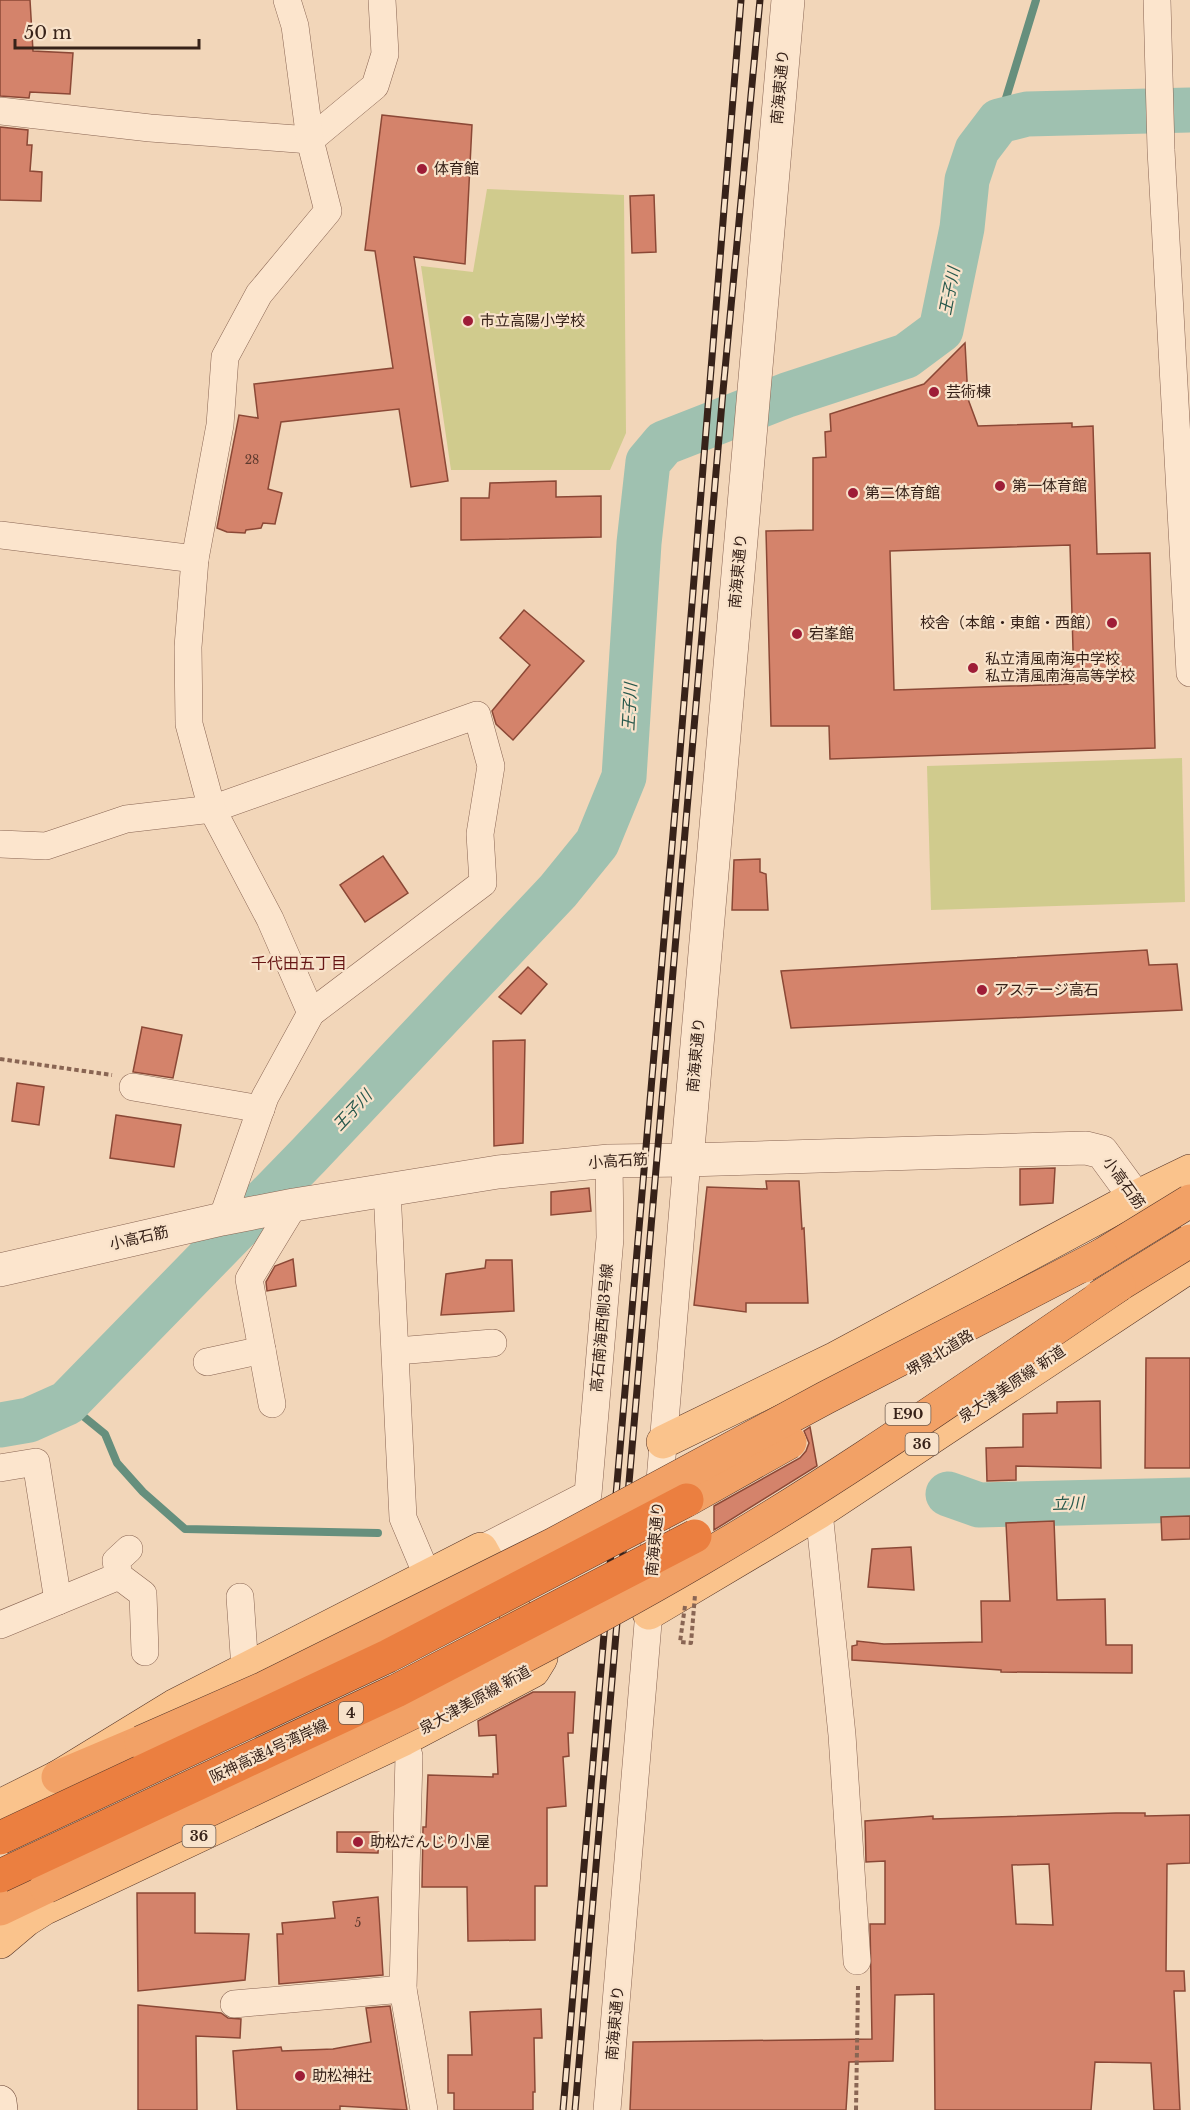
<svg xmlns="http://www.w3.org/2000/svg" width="1190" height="2110" viewBox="0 0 1190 2110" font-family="'Libre Baskerville','Noto Sans JP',serif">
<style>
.green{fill:#d0cb8d}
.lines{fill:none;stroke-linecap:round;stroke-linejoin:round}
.stream{stroke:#668f7d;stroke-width:8}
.river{stroke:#9fc1b0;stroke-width:45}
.building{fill:#d4836b;stroke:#8b4836;stroke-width:1.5;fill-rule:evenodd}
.minor-casing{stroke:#896553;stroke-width:28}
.tertiary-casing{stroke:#896553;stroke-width:34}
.secondary-casing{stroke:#6b4636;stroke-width:34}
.primary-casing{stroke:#563528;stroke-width:34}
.trunk-casing{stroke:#563528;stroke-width:34}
.path{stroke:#896553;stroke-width:4;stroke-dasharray:4.5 3;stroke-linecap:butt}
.minor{stroke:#fce5cd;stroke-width:27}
.tertiary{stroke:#fce5cd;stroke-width:33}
.secondary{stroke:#fce5cd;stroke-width:33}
.primary{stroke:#fac38c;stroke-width:33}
.trunk{stroke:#f2a166;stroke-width:33}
.rail-casing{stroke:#372219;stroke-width:7}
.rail{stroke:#f8e2ca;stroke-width:4.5;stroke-dasharray:14;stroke-linecap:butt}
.trunk-bridge-casing{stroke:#563528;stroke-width:34;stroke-linecap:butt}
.motorway-bridge-casing{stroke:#563528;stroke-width:34;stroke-linecap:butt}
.path-bridge{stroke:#896553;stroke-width:4;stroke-dasharray:4.5 3;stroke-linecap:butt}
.trunk-bridge{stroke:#f2a166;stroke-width:33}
.motorway-bridge{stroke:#eb7f40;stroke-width:33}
.poi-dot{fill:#9e1d37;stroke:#f8e2ca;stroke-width:2}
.labels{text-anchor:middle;stroke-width:4.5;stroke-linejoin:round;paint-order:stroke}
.number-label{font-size:12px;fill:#5e3a2e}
.shield{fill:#f8e2ca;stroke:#715c4e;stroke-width:1.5}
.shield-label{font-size:14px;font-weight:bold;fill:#372219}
.street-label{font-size:15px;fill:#372219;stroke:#f8e2ca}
.poi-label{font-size:15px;fill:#372219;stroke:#f8e2ca;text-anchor:start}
.water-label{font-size:16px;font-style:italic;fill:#27584c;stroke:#f8e2ca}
.neighbourhood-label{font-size:16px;fill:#671615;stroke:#f8e2ca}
</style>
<rect width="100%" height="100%" fill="#f2d6b9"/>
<g class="green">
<path d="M487 189 624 195 626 433 610 470H451L421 266 473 272Z"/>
<path d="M1182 758 1185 902 931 910 927 766Z"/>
</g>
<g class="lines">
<g class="stream">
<path d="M999 121 1036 0"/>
<path d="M67 1403 105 1434 117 1463 143 1492 185 1529 378 1533"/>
</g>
<g class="river">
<path d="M0 1425 29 1420 67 1403 308 1156 558 891 597 843 624 777 639 543 648 462 664 443 787 395 906 356 941 330 962 228 967 180 977 150 999 121 1027 114 1190 110"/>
<path d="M948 1494 979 1505 1190 1500"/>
</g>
</g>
<g class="building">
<path d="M0 0H30L33 51 73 53 70 94 30 92 29 98 0 96Z"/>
<path d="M382 115 472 125 465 264 414 257 448 481 411 487 399 409 281 422 268 489 282 493 275 524 263 523 261 528 246 530 245 533 227 532 217 528 239 415 258 418 254 384 393 368 375 251 365 250Z"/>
<path d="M0 127 28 130 27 145H32L30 171 42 172 41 201 0 200Z"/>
<path d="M654 195 656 252 632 253 630 196Z"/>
<path d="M965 343 968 399 978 426 1072 423V427L1093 426 1097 554 1150 553 1155 748 830 759 829 726H771L766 531 813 530V458L826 457 825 432 831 431 830 414 924 384ZM1070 545 1074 684 894 690 890 551Z"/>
<path d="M556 481V497L601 496V537L461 540V498H489L490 483Z"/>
<path d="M524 610 584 661 513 740 496 724 492 711 530 665 500 638Z"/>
<path d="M383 856 408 893 365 922 340 885Z"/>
<path d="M760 859V872L766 874 768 910H732L734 860Z"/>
<path d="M1147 950 1149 965 1177 964 1182 1010 791 1028 781 971Z"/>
<path d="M528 967 547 984 521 1014 499 997Z"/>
<path d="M142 1027 182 1035 173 1078 133 1072Z"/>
<path d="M525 1040 523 1143 494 1146 493 1041Z"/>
<path d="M17 1083 44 1087 39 1125 12 1121Z"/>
<path d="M116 1115 181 1125 174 1167 110 1158Z"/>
<path d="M1055 1168 1053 1203 1020 1205V1169Z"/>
<path d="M766 1181H799L802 1229 804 1228 808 1303H746V1312L694 1305 707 1187 767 1189Z"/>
<path d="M589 1188 591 1211 551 1215V1192Z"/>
<path d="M293 1259 296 1286 267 1291 266 1282 275 1266Z"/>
<path d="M486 1260H512L514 1311 441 1315 446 1274 485 1268Z"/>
<path d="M1146 1358H1190V1468H1145Z"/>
<path d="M1100 1401 1101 1468 1016 1466V1480L987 1481 986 1448 1023 1447V1414L1057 1413V1402Z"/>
<path d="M810 1427 817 1466 714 1530V1506L800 1458 806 1451 809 1443 804 1431Z"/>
<path d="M1190 1516V1539L1162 1540 1161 1517Z"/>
<path d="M1054 1521 1057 1600 1105 1599 1106 1645H1132V1673L1001 1672V1670L852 1660V1646L857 1645V1641L884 1644 982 1642 981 1601H1010L1006 1523Z"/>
<path d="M911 1547 914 1590 868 1587 872 1549Z"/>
<path d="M533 1692H575L573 1733H568L569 1756 563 1757 566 1806 547 1808V1886H535V1940L468 1941 467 1887H422L423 1827H426L428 1775 493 1777V1774H498L496 1735 479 1736 478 1721Z"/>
<path d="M1116 1813H1145V1816L1190 1815V1863L1167 1864 1166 1971H1184L1185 1991H1174L1180 2110H1154L1151 2063 1095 2062 1091 2110H935L934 1994 895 1995 893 2061 849 2062 846 2110H630L633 2042 872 2039 870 1924H885V1861L866 1862 865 1821 933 1816V1819ZM1049 1864 1053 1925 1016 1924 1012 1865Z"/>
<path d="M337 1832H379L378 1853 337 1852Z"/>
<path d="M137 1893H195V1933L249 1934 245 1980 138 1991Z"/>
<path d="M378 1897 383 1975 279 1984 277 1934H283L282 1923 335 1918 333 1902Z"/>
<path d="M138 2005 221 2013 228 2018 241 2019 240 2038 196 2036 197 2110H138Z"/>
<path d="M390 2006 407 2110 340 2106V2110H237L233 2051 281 2047 282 2051 333 2049 371 2042 366 2008Z"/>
<path d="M541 2009 542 2038H534L535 2092H533V2110H454V2093H448V2055H472L470 2012Z"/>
</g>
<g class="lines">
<g class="minor-casing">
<g id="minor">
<path d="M1157 0 1161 150 1190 673"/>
<path d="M0 111 150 128 310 140 375 86 385 54 382 0"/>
<path d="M0 535 195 559"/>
<path d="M0 844 46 846 126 819 212 809 477 715 491 766 480 834 483 883 311 1013"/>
<path d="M133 1087 261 1109"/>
<path d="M387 1190 403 1518 427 1575"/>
<path d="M222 1219 265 1097 311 1013 270 919 212 809 189 724 188 647 195 559 220 425 225 357 259 294 328 211 310 140 295 26 287 0"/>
<path d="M397 1351 493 1343"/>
<path d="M207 1362 262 1350"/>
<path d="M272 1404 249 1279 294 1205"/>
<path d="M0 1468 36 1462 58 1601"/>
<path d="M819 1512 842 1735 857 1961"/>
<path d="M129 1549 116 1561 119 1576 143 1594 145 1652"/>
<path d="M481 1549 588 1494 610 1238 609 1161"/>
<path d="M240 1597 245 1669"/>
<path d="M0 1625 119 1576"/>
<path d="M404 1739 409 1756 403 1989 424 2110"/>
<path d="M234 2004 403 1989"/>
<path d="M607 2110 687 1160"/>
</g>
</g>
<g class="tertiary-casing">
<g id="tertiary">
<path d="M687 1160 788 0"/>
<path d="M0 1270 222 1219 294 1205 498 1172 609 1161 687 1160 1086 1148 1102 1152 1187 1268"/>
</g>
</g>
<g class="secondary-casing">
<path id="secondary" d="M0 2102 1 2110"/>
</g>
<g class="primary-casing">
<g id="primary">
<path d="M663 1442 836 1358 1134 1198 1190 1171"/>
<path d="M649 1613 819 1512 1190 1266"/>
<path d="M0 1806 58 1777 174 1706 481 1549 541 1658 533 1671 404 1739 45 1908 26 1920 0 1942"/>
</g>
</g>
<g class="trunk-casing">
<g id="trunk">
<path d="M58 1777 141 1742"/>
<path d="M0 1909 46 1887"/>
</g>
</g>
<g class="path">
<path d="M0 1059 112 1075"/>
<path d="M856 2110 858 1986"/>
</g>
<use href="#minor" class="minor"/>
<use href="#tertiary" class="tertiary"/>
<use href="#secondary" class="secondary"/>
<use href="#primary" class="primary"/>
<use href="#trunk" class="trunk"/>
<g class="rail-casing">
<g id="rail">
<path d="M563 2110 678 776 741 0"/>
<path d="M575 2110 723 391 760 0"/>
</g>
</g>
<use href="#rail" class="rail"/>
<g class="trunk-bridge-casing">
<g id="trunk-bridge">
<path d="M1084 1266 1190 1201"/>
<path d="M1099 1297 1190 1241"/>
<path d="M687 1500 790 1442"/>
<path d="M141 1742 264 1688 554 1544 825 1398 1102 1255"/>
<path d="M46 1887C266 1782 489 1683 699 1560 844 1476 980 1379 1119 1285"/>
</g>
</g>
<g class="motorway-bridge-casing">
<g id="motorway-bridge">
<path d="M0 1838 388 1656 687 1500"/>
<path d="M0 1876 396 1691 695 1536"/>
</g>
</g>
<path class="path-bridge" d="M685 1606 680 1642 691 1643 695 1595"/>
<use href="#trunk-bridge" class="trunk-bridge"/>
<use href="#motorway-bridge" class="motorway-bridge"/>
</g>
<g class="poi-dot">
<circle cx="422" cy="169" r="6"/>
<circle cx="468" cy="321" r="6"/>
<circle cx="934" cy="392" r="6"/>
<circle cx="1000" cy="486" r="6"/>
<circle cx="853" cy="493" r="6"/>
<circle cx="1112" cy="623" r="6"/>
<circle cx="797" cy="634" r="6"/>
<circle cx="973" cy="668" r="6"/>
<circle cx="982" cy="990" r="6"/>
<circle cx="358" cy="1842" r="6"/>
<circle cx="300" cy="2076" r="6"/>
</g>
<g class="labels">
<g class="number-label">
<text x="252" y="464">28</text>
<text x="358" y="1927">5</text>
</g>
<g class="shield">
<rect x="885.5" y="1403" width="45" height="22" rx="4.5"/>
<rect x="905.5" y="1433" width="33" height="22" rx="4.5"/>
<rect x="339" y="1702" width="24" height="22" rx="4.5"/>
<rect x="182.5" y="1825" width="33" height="22" rx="4.5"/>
</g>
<g class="shield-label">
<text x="908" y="1419">E90</text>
<text x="922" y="1449">36</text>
<text x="351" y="1718">4</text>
<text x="199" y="1841">36</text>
</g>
<g class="street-label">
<text transform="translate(780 87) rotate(-85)" y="5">南海東通り</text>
<text transform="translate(738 571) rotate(-85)" y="5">南海東通り</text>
<text transform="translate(696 1055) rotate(-85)" y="5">南海東通り</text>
<text transform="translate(618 1161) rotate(-4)" y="5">小高石筋</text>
<text transform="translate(1124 1183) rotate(54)" y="5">小高石筋</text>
<text transform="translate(139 1238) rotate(-13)" y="5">小高石筋</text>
<text transform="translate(602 1328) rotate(-85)" y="5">高石南海西側3号線</text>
<text transform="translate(940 1353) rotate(-31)" y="5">堺泉北道路</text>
<text transform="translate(1012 1384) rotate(-34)" y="5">泉大津美原線 新道</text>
<text transform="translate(655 1539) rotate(-85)" y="5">南海東通り</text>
<text transform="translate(475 1700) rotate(-29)" y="5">泉大津美原線 新道</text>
<text transform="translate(269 1751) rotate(-25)" y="5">阪神高速4号湾岸線</text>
<text transform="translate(615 2023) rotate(-85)" y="5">南海東通り</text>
</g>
<g class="poi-label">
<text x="434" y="174">体育館</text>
<text x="480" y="326">市立高陽小学校</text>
<text x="946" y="397">芸術棟</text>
<text x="1012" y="491">第一体育館</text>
<text x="865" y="498">第二体育館</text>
<text x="1100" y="628" text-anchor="end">校舎（本館・東館・西館）</text>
<text x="809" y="639">宕峯館</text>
<text x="985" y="664">私立清風南海中学校<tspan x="985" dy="17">私立清風南海高等学校</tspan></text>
<text x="994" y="995">アステージ高石</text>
<text x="370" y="1847">助松だんじり小屋</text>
<text x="312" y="2081">助松神社</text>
</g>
<g class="water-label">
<text transform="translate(949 291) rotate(-79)" y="6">王子川</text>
<text transform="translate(629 707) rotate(-87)" y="6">王子川</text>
<text transform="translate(352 1110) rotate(-47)" y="6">王子川</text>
<text transform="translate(1068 1503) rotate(-2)" y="6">立川</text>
</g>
<g class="neighbourhood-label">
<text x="299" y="969">千代田五丁目</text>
</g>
</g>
<path d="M15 39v9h184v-9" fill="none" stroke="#372219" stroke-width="3"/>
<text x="24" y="39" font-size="18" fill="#372219" stroke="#f8e2ca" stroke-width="4.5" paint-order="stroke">50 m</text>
</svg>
